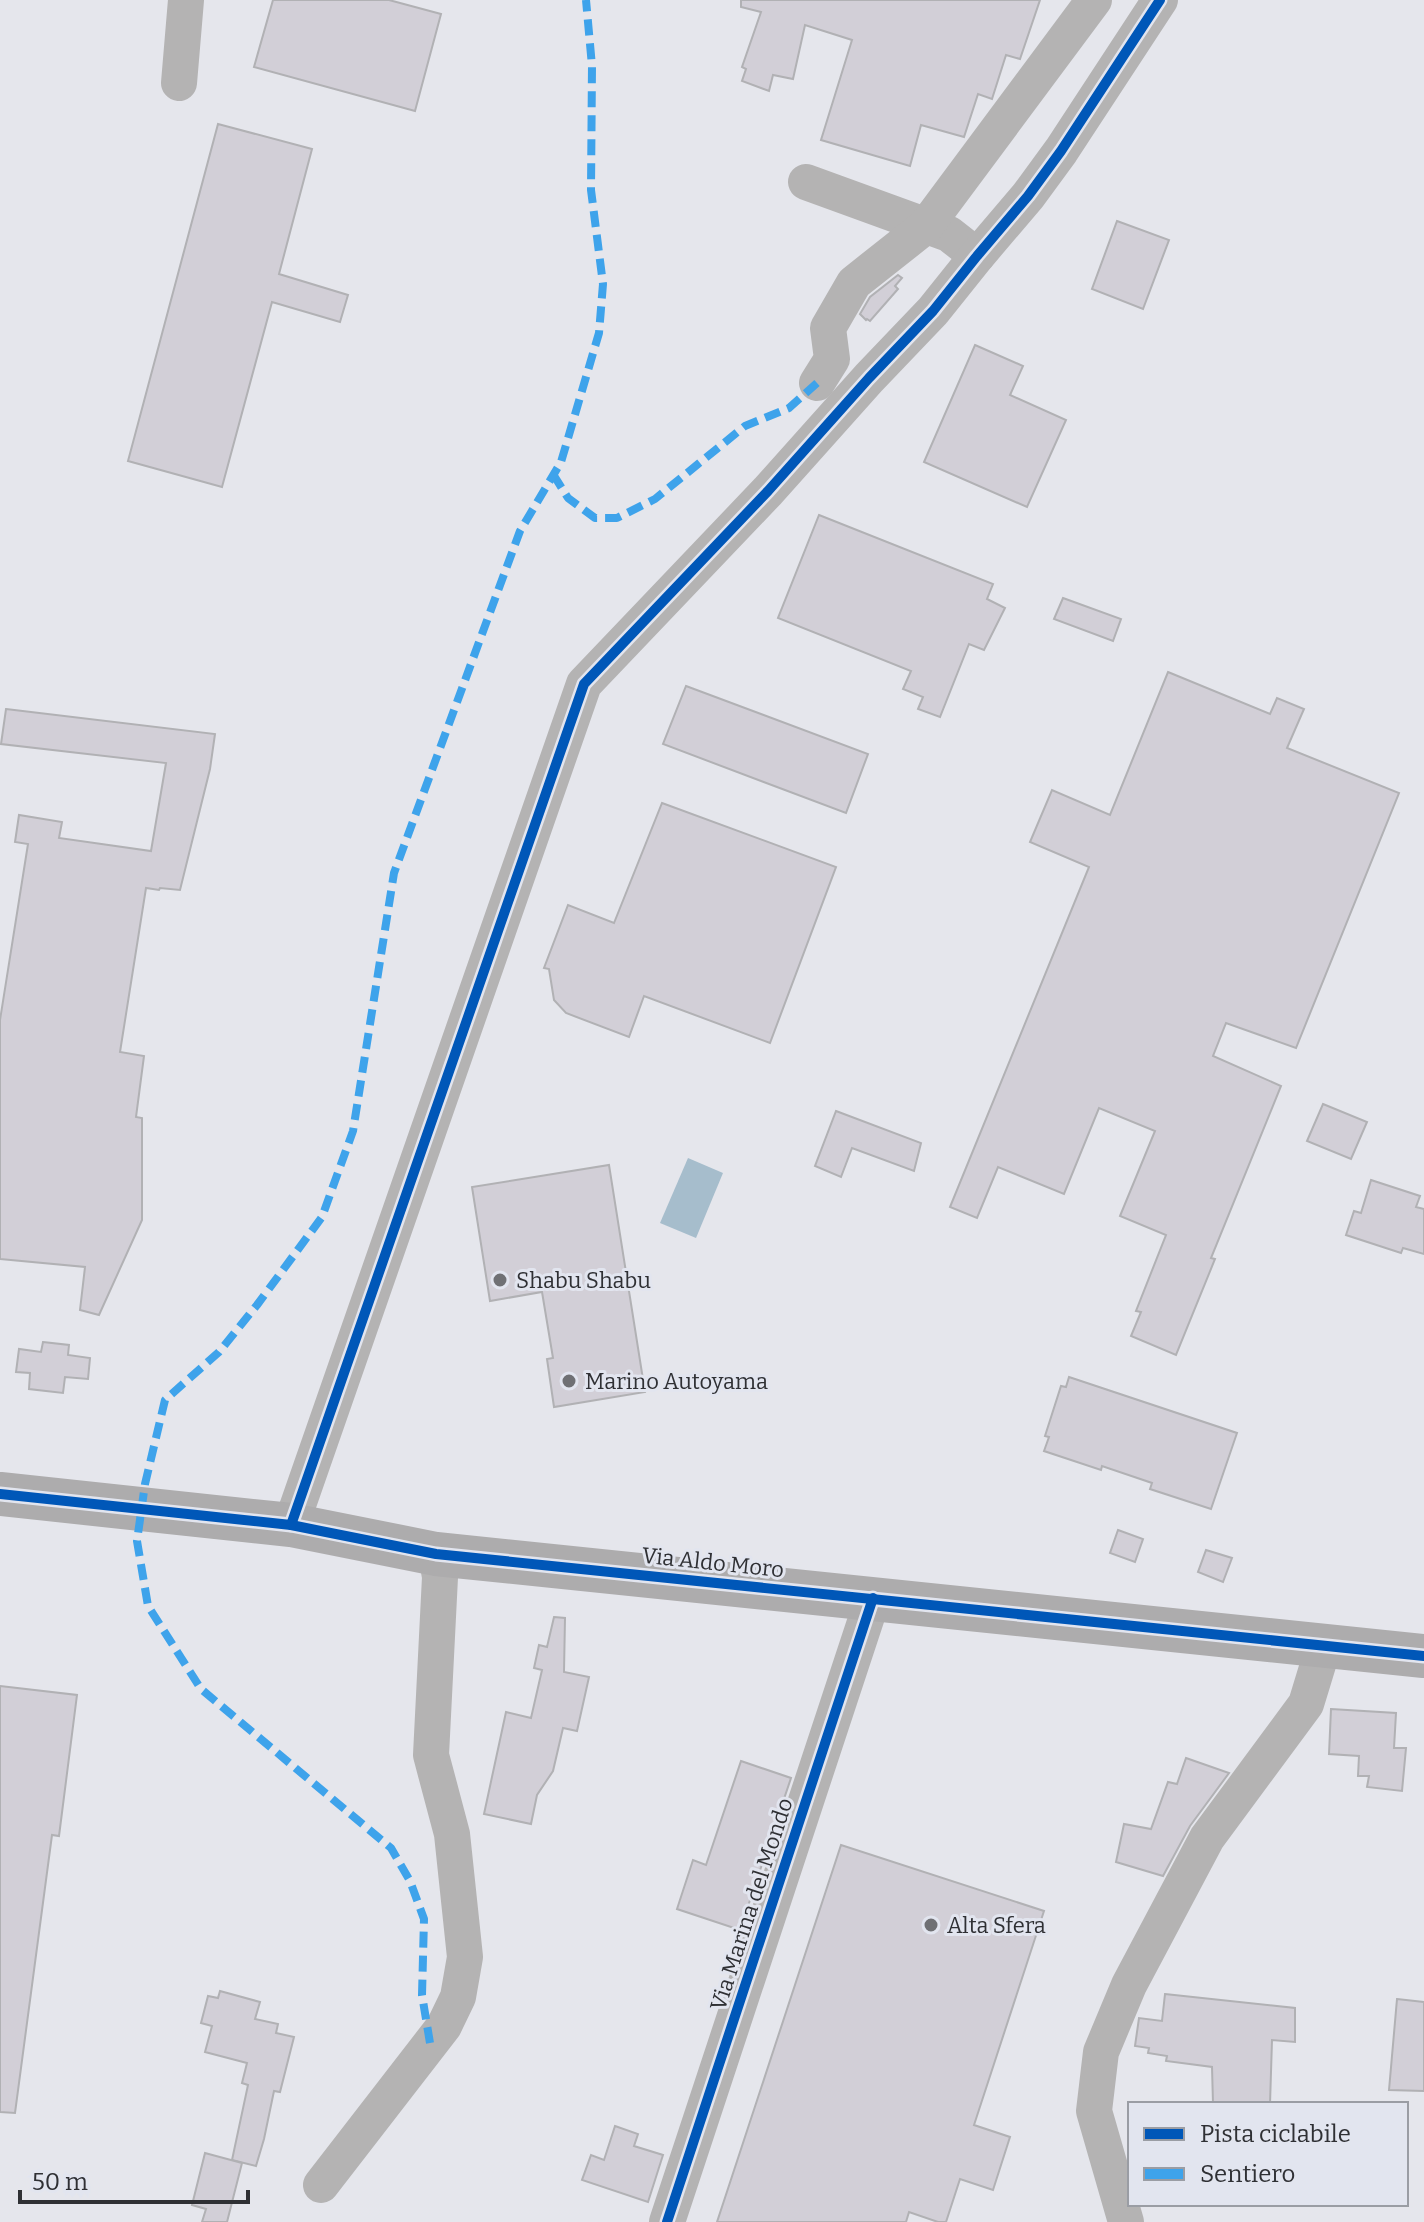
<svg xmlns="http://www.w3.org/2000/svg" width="1424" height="2222" viewBox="0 0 1424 2222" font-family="Bitter,serif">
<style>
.water{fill:#a6bdcc}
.building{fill:#d2cfd7;stroke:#b1b1b4;stroke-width:2}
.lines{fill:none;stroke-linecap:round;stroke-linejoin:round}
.minor{stroke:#b4b3b3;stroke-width:36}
.major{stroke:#adacad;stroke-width:44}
.quiet{stroke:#3ea3eb;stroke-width:8;stroke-dasharray:16 8;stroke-linecap:butt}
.cycleway-casing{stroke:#e2e5ef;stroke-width:15}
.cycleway{stroke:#0057b8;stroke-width:10}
.poi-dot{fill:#6f7074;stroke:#e2e5ef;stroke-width:3}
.labels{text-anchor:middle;stroke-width:6;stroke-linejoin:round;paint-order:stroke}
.poi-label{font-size:22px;fill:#2f3034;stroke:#e2e5ef;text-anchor:start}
.street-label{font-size:22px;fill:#2f3034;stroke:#e2e5ef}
</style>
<rect width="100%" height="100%" fill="#e5e6ec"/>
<path class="water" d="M688 1158 723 1173 696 1238 660 1223Z"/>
<g class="building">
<path d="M273 0H389L441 14 415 111 254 67Z"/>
<path d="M741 0H1040L1020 59 1006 55 992 99 978 94 964 137 921 125 910 166 821 140 852 40 805 25 793 79 773 75 769 91 742 81 746 69 742 67 761 12 741 7Z"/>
<path d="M218 124 312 149 279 274 348 295 340 322 272 302 222 487 128 461Z"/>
<path d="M1117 221 1169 240 1143 309 1092 289Z"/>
<path d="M898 275 902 278 895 286 898 289 870 321 867 319 866 320 860 314 870 297Z"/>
<path d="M975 345 1023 366 1010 395 1066 420 1027 507 924 462Z"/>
<path d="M819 515 993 584 987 599 1005 608 984 650 969 644 940 717 918 709 923 697 903 689 911 671 778 618Z"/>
<path d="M1063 598 1121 619 1113 641 1054 619Z"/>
<path d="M1168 672 1270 714 1277 698 1304 709 1287 748 1399 793 1296 1048 1226 1023 1213 1056 1281 1086 1211 1258 1215 1259 1176 1355 1131 1336 1141 1312 1136 1311 1166 1235 1120 1216 1155 1131 1099 1108 1064 1194 998 1167 977 1218 950 1207 1089 867 1030 842 1052 790 1110 815Z"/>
<path d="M686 686 868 754 846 813 663 744Z"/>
<path d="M6 709 215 734 210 769 180 890 160 888 159 890 146 888 120 1052 144 1056 136 1117 142 1118V1220L99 1315 80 1310 85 1267 0 1259V1020L28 844 15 842 19 815 62 822 59 838 151 851 166 763 1 744Z"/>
<path d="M662 803 836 867 770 1043 644 996 629 1037 566 1013 554 1000 549 969 544 968 568 905 614 923Z"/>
<path d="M1323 1104 1367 1122 1351 1159 1307 1141Z"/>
<path d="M836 1111 921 1143 914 1171 852 1148 841 1177 815 1166Z"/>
<path d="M609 1165 645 1392 554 1407 547 1359 553 1358 542 1292 490 1301 472 1187Z"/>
<path d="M1371 1180 1420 1196 1416 1207 1424 1209V1254L1403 1248 1401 1253 1346 1235 1354 1211 1361 1213Z"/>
<path d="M43 1342 69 1345 68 1355 90 1358 88 1379 65 1377 63 1393 29 1389 30 1373 16 1372 19 1349 41 1352Z"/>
<path d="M1069 1377 1237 1433 1211 1509 1150 1489 1152 1483 1102 1466 1101 1470 1044 1451 1049 1437 1045 1436 1061 1386 1066 1387Z"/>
<path d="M1118 1530 1143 1539 1135 1562 1110 1553Z"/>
<path d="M1206 1550 1232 1558 1223 1582 1198 1572Z"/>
<path d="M554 1617 565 1618 564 1672 589 1677 577 1731 563 1728 553 1771 537 1795 531 1824 484 1814 506 1712 531 1718 542 1670 534 1668 539 1645 547 1647Z"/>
<path d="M0 1686 77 1695 59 1836 52 1835 15 2113 0 2112Z"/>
<path d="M1331 1709 1396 1713 1394 1748H1406L1402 1791 1367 1787 1369 1776H1358L1359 1756 1329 1754Z"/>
<path d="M1186 1758 1229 1773 1190 1826 1163 1876 1116 1862 1124 1824 1151 1829 1168 1782 1177 1784Z"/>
<path d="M741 1761 791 1778 740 1930 677 1909 693 1860 706 1865Z"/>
<path d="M841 1845 1044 1911 974 2125 1010 2137 993 2190 960 2179 946 2222H938L909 2212 906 2222H717Z"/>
<path d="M220 1991 260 2002 255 2019 278 2024 276 2033 294 2037 280 2092 274 2091 264 2139 256 2166 232 2160 248 2085 242 2083 247 2063 205 2052 212 2026 201 2023 208 1996 218 1998Z"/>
<path d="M1165 1994 1295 2008V2042L1272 2040 1270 2104 1213 2103 1212 2067 1166 2061 1167 2056 1148 2053 1149 2048 1135 2046 1139 2018 1162 2021Z"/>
<path d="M1397 1999 1424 2002V2091L1389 2090Z"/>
<path d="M615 2126 638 2134 634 2146 663 2155 648 2202 582 2180 591 2155 604 2160Z"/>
<path d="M205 2153 242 2163 227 2222H202L206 2209 192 2205Z"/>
</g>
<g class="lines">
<g class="minor">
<path d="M179 83 186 0"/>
<path d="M806 182 949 234 977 256"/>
<path d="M817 383 832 359 828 328 854 283 926 226 1094 0"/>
<path d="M291 1525 584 684 768 491 869 378 933 311 977 256 1028 196 1061 151 1160 0"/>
<path d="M321 2185 444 2026 458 1997 465 1957 452 1834 431 1755 440 1577 436 1554"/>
<path d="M667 2222 873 1598"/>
<path d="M1126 2222 1094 2111 1101 2052 1129 1985 1207 1838 1306 1704 1324 1645"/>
</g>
<path class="major" d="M0 1494 291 1525 436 1554 1424 1656"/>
<g class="quiet">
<path d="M553 474 568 498 595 518H617L655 499 745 426 789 408 817 383"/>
<path d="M430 2043 422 1995 424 1919 410 1881 391 1848 201 1689 148 1606 137 1541 145 1484 165 1400 219 1352 257 1305 322 1217 353 1131 394 873 520 531 561 462 599 333 603 284 591 190 592 66 586 0"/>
</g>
<g class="cycleway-casing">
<g id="cycleway">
<path d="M0 1494 291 1525 436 1554 1424 1656"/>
<path d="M291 1525 584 684 768 491 869 378 933 311 977 256 1028 196 1061 151 1160 0"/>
<path d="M667 2222 873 1598"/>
</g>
</g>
<use href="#cycleway" class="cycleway"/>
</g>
<g class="poi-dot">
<circle cx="500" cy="1280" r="8"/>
<circle cx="569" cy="1381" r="8"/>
<circle cx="931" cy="1925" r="8"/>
</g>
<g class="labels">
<g class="poi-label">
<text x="516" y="1288">Shabu Shabu</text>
<text x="585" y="1389">Marino Autoyama</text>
<text x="947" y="1933">Alta Sfera</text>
</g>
<g class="street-label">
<text transform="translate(713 1562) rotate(6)" y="8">Via Aldo Moro</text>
<text transform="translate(751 1904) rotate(-72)" y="8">Via Marina del Mondo</text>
</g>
</g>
<rect x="1128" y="2102" width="280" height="104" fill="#e2e5ef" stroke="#9a9da4" stroke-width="2"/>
<rect x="1144" y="2128" width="40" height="12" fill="#0057b8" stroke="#9a9da4" stroke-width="2"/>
<text x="1200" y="2142" font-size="24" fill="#2f3034">Pista ciclabile</text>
<rect x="1144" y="2168" width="40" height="12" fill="#3ea3eb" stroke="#9a9da4" stroke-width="2"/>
<text x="1200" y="2182" font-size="24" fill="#2f3034">Sentiero</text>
<path d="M20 2190v12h228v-12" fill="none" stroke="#2f3034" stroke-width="4"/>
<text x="32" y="2190" font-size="24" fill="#2f3034" stroke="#e2e5ef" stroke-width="6" paint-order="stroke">50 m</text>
</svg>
